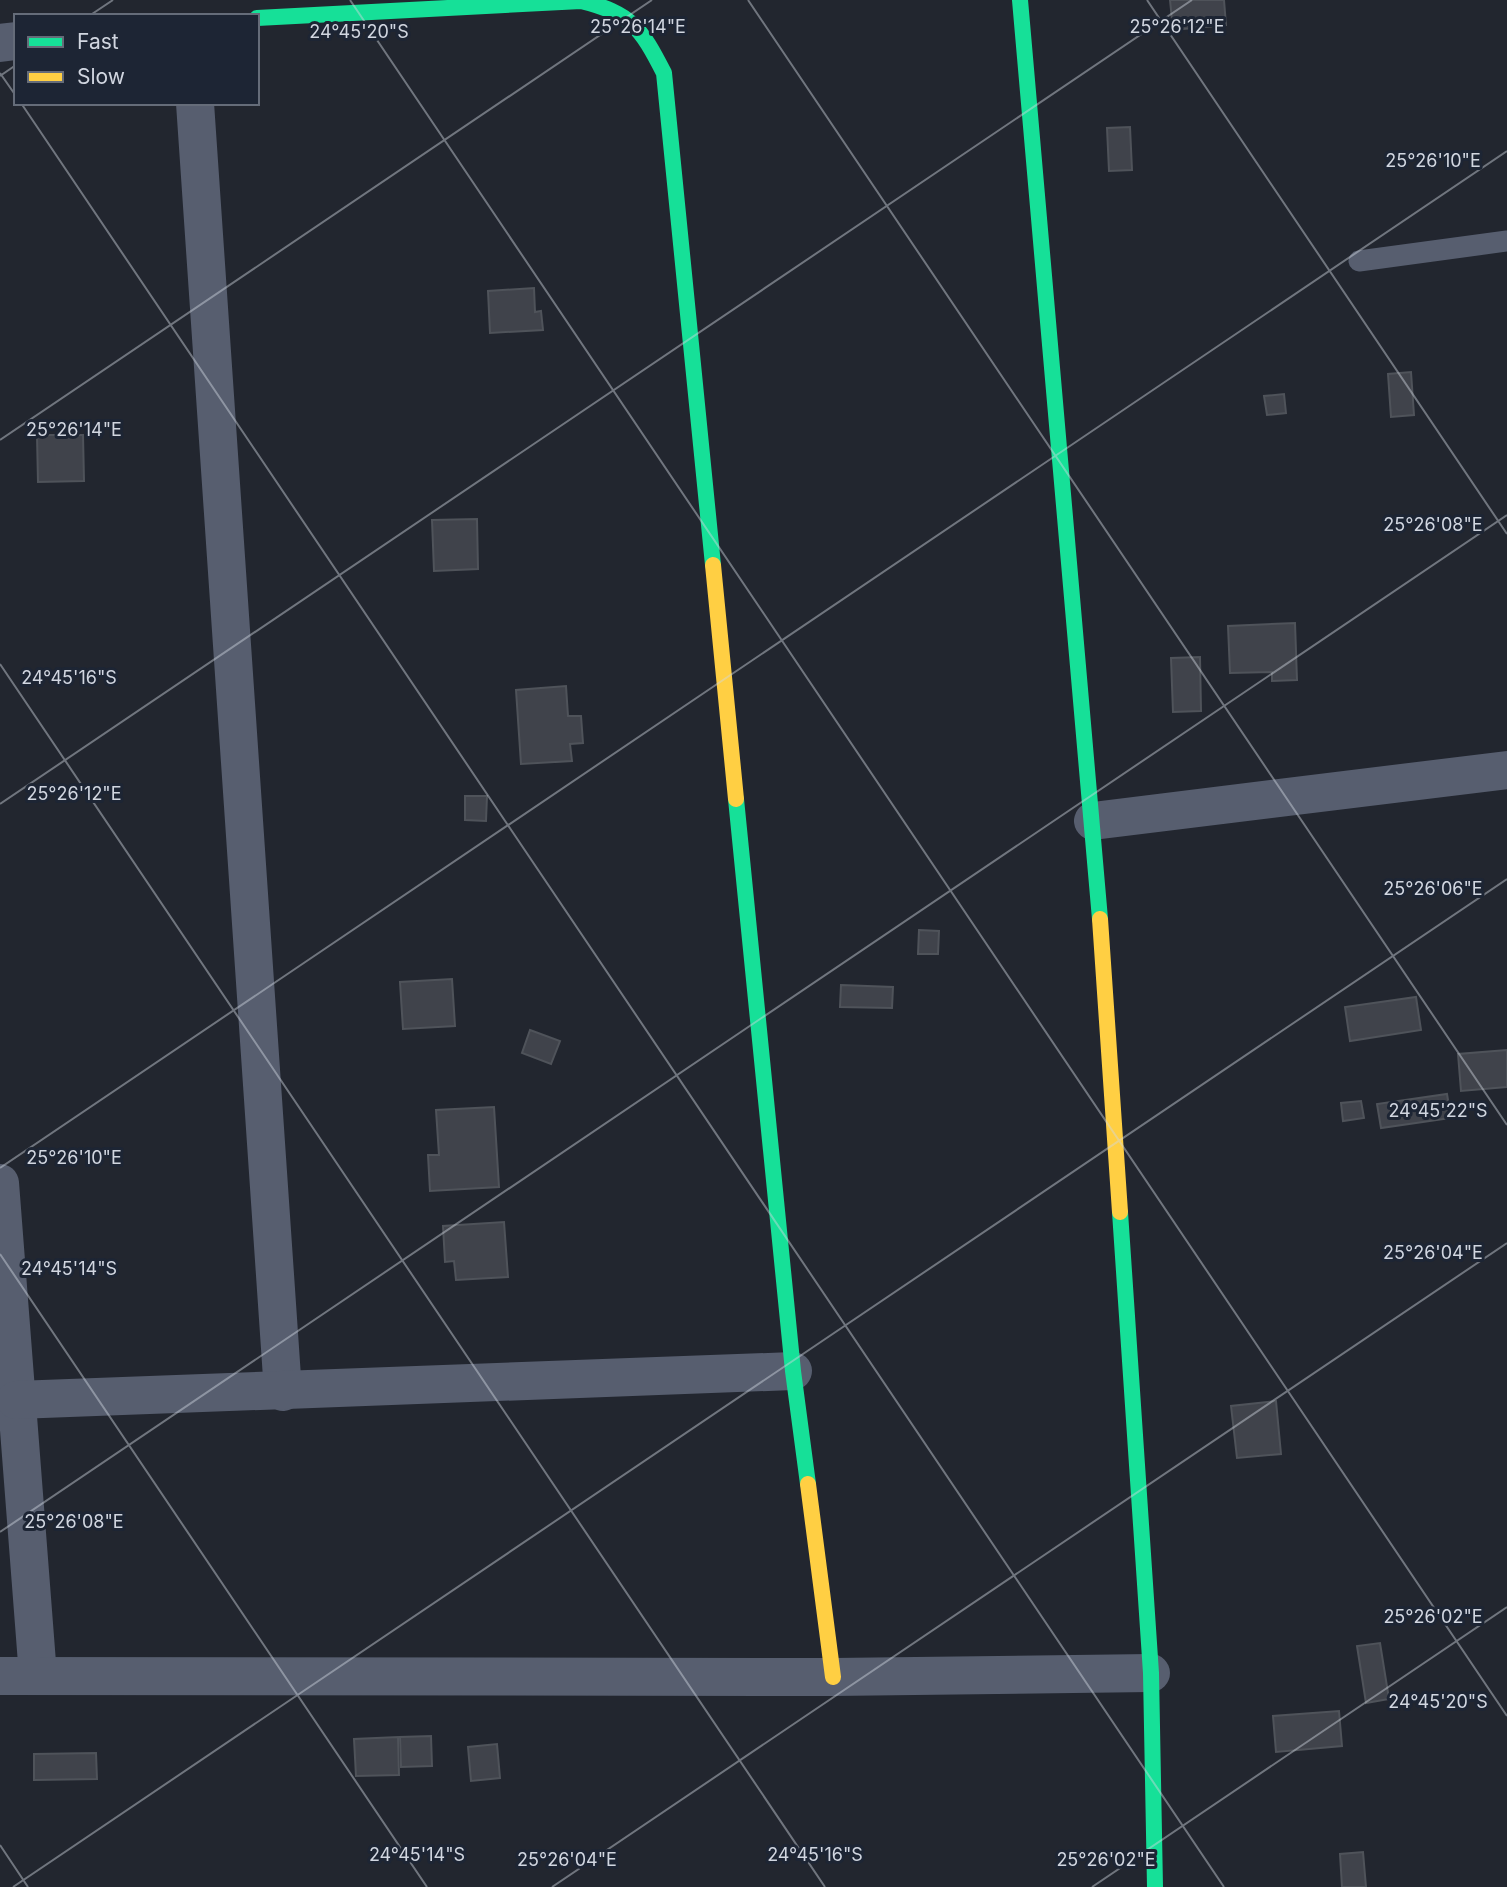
<svg xmlns="http://www.w3.org/2000/svg" width="1507" height="1887" viewBox="0 0 1507 1887" font-family="Inter,sans-serif">
<style>
.building{fill:#40434b;stroke:#4f535a;stroke-width:2}
.lines{fill:none;stroke-linecap:round;stroke-linejoin:round}
.lane{stroke:#575e6f;stroke-width:21}
.street{stroke:#575e6f;stroke-width:38}
.fast{stroke:#16e098;stroke-width:16}
.slow{stroke:#ffcf43;stroke-width:16}
.ticks{fill:none;stroke:#d1d6e0;stroke-width:2;stroke-opacity:0.45}
.ticks-label{font-size:18px;text-anchor:middle;fill:#d1d6e0;stroke:#1d2534;stroke-width:6;stroke-linejoin:round;paint-order:stroke}
</style>
<rect width="100%" height="100%" fill="#22262f"/>
<g class="building">
<path d="M1170 0H1224L1226 25 1173 30Z"/>
<path d="M1130 127 1132 170 1109 171 1107 128Z"/>
<path d="M534 288 535 312 541 311 543 330 490 333 488 291Z"/>
<path d="M1411 372 1414 415 1391 417 1388 374Z"/>
<path d="M1284 394 1286 413 1267 415 1264 396Z"/>
<path d="M37 435H83L84 481 38 482Z"/>
<path d="M477 519 478 569 434 571 432 520Z"/>
<path d="M1295 623 1297 680 1272 681V672L1230 673 1228 626Z"/>
<path d="M1200 657 1201 711 1173 712 1171 658Z"/>
<path d="M566 686 568 716H581L583 743 570 744 572 761 521 764 516 690Z"/>
<path d="M465 796H487L486 821 465 820Z"/>
<path d="M919 930 939 931 938 954H918Z"/>
<path d="M452 979 455 1026 403 1029 400 982Z"/>
<path d="M841 985 893 987 892 1008 840 1007Z"/>
<path d="M1416 997 1421 1030 1350 1041 1345 1007Z"/>
<path d="M530 1030 560 1041 551 1064 522 1053Z"/>
<path d="M1507 1050V1087L1461 1091 1458 1054Z"/>
<path d="M1447 1094 1451 1118 1381 1128 1377 1104Z"/>
<path d="M1361 1101 1364 1118 1343 1121 1341 1103Z"/>
<path d="M494 1107 499 1187 430 1191 428 1155H439L436 1110Z"/>
<path d="M504 1222 508 1277 456 1280 454 1261 445 1262 443 1226Z"/>
<path d="M1276 1401 1281 1454 1237 1458 1231 1406Z"/>
<path d="M1380 1643 1389 1699 1366 1703 1357 1646Z"/>
<path d="M1339 1711 1342 1746 1276 1752 1273 1716Z"/>
<path d="M431 1736 432 1766 401 1767 400 1737Z"/>
<path d="M398 1737 399 1775 356 1776 354 1739Z"/>
<path d="M497 1744 500 1778 471 1781 468 1747Z"/>
<path d="M96 1753 97 1779 34 1780V1754Z"/>
<path d="M1363 1852 1366 1887H1342L1340 1854Z"/>
</g>
<g class="lines">
<path class="lane" d="M1359 261 1507 241"/>
<g class="street">
<path d="M0 43 16 41"/>
<path d="M195 103 283 1392"/>
<path d="M1093 821 1507 770"/>
<path d="M0 1183 38 1676"/>
<path d="M16 1400 793 1371"/>
<path d="M0 1676 833 1677 1151 1673"/>
</g>
<g class="fast">
<path d="M1020 0 1100 919"/>
<path d="M257 18 581 1C631 13 641 28 664 73L713 565"/>
<path d="M736 799 793 1371 808 1484"/>
<path d="M1120 1212 1151 1673 1155 1887"/>
</g>
<g class="slow">
<path d="M713 565 736 799"/>
<path d="M1100 919 1120 1212"/>
<path d="M808 1484 833 1677"/>
</g>
</g>
<path class="ticks" d="M350 0 1507 1716M748 0 1507 1125M1147 0 1507 534M89 16 113 0M0 73 16 96M0 76 16 65M21 103 1224 1887M0 440 652 0M0 664 825 1887M0 804 1192 0M0 1168 1507 151M0 1254 427 1887M0 1532 1507 515M0 1845 28 1887M13 1887 1507 879M552 1887 1507 1243M1092 1887 1507 1607"/>
<g class="ticks-label">
<text x="638" y="33">25°26'14"E</text>
<text x="1177" y="33">25°26'12"E</text>
<text x="359" y="38">24°45'20"S</text>
<text x="1433" y="167">25°26'10"E</text>
<text x="74" y="436">25°26'14"E</text>
<text x="1433" y="531">25°26'08"E</text>
<text x="69" y="684">24°45'16"S</text>
<text x="74" y="800">25°26'12"E</text>
<text x="1433" y="895">25°26'06"E</text>
<text x="1438" y="1117">24°45'22"S</text>
<text x="74" y="1164">25°26'10"E</text>
<text x="1433" y="1259">25°26'04"E</text>
<text x="69" y="1275">24°45'14"S</text>
<text x="74" y="1528">25°26'08"E</text>
<text x="1433" y="1623">25°26'02"E</text>
<text x="1438" y="1708">24°45'20"S</text>
<text x="417" y="1861">24°45'14"S</text>
<text x="815" y="1861">24°45'16"S</text>
<text x="567" y="1866">25°26'04"E</text>
<text x="1106" y="1866">25°26'02"E</text>
</g>
<rect x="14" y="14" width="245" height="91" fill="#1d2534" stroke="#656c79" stroke-width="2"/>
<rect x="28" y="37" width="35" height="10" fill="#16e098" stroke="#656c79" stroke-width="2"/>
<text x="77" y="49" font-size="21" fill="#d1d6e0">Fast</text>
<rect x="28" y="72" width="35" height="10" fill="#ffcf43" stroke="#656c79" stroke-width="2"/>
<text x="77" y="84" font-size="21" fill="#d1d6e0">Slow</text>
</svg>
